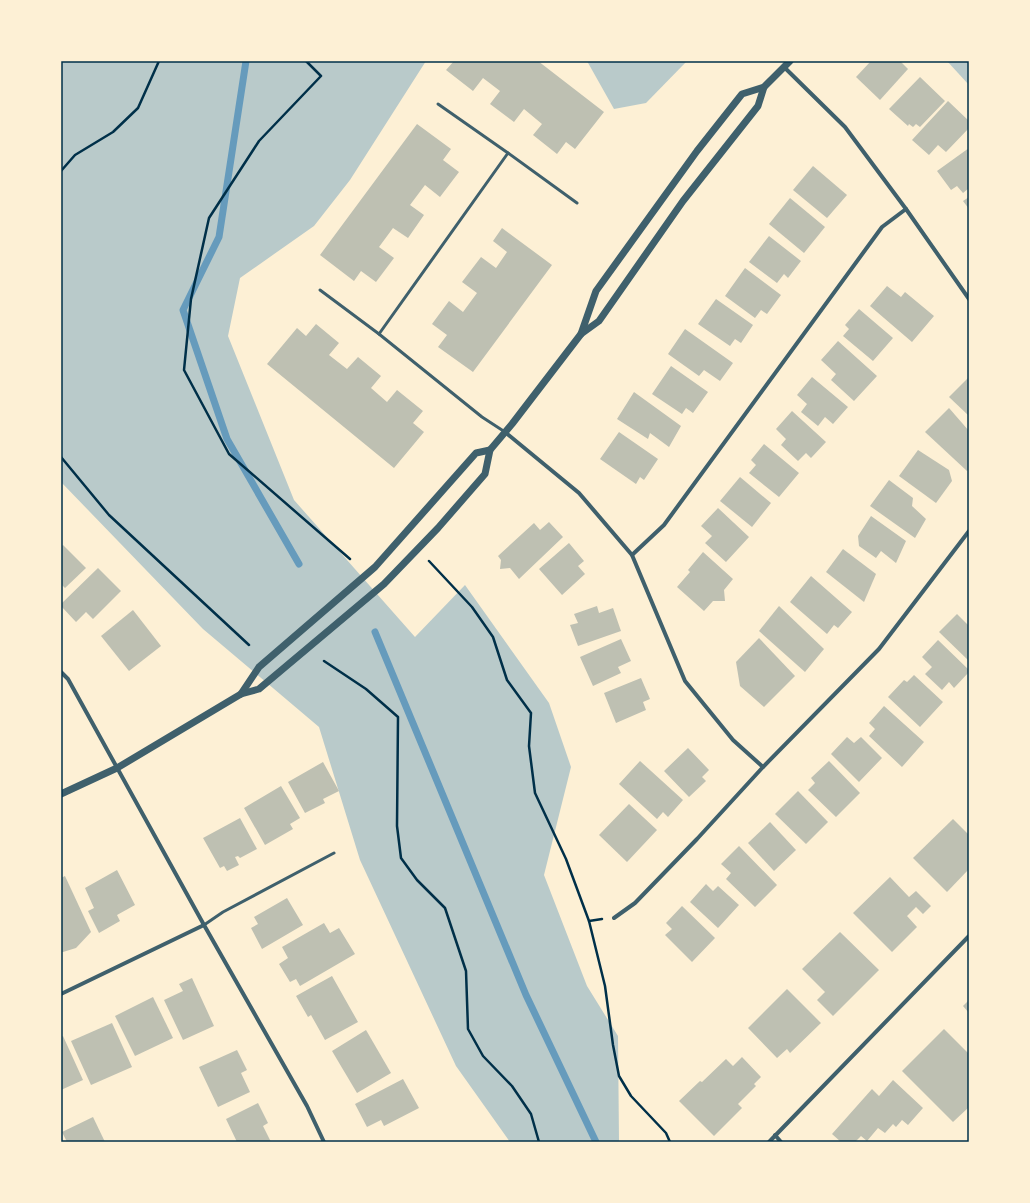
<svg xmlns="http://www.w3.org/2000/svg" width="1030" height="1203" viewBox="0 0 1030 1203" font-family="'Golos Text',sans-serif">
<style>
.green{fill:#b9caca}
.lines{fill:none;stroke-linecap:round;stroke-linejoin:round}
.stream{stroke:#669bbc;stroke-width:7}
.building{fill:#bec0b2}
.path{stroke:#003049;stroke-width:2.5}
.service{stroke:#3f606c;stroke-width:3}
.minor{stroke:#3f606c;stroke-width:4}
.tertiary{stroke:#3f606c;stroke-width:7}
.neatline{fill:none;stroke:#003049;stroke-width:1.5}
</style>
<rect width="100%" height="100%" fill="#fdf0d5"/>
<g class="green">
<path d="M61 61H426L350 180 314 226 240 278 228 336 294 500 415 637 465 585 549 703 571 767 544 875 587 986 618 1036 619 1142H510L456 1066 360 860 319 727 203 629 61 482Z"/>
<path d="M587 61H687L646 103 614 109Z"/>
<path d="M947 61H969V85Z"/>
</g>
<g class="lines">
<g class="stream">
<path d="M246 61 219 237 183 310 227 439 299 564"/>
<path d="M375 632 526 995 596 1142"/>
</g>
</g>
<g class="building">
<path d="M454 61H538L604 112 575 149 566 142 557 154 533 135 542 124 524 109 514 122 490 104 500 91 483 78 473 91 446 70Z"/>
<path d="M871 61H900L908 69 880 100 856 77Z"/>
<path d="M920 77 945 101 920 127 916 124 913 127 909 124 908 126 889 109Z"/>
<path d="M948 101 969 121V128L946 152 938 145 929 155 912 140Z"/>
<path d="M417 124 451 149 443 160 459 172 440 197 425 185 410 205 424 215 408 238 393 228 379 247 394 258 376 282 361 271 354 281 320 255Z"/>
<path d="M969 148V188L963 193 957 186 951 190 937 171Z"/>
<path d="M813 166 847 195 827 218 793 190Z"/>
<path d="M969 197V209L963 201Z"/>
<path d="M790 198 825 227 804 253 769 224Z"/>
<path d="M502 228 552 265 473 372 438 347 447 335 432 324 449 301 463 312 477 293 462 282 481 257 496 268 507 252 493 241Z"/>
<path d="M769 236 801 261 788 278 784 274 777 283 749 262Z"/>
<path d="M745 268 781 295 767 314 761 310 755 318 725 296Z"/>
<path d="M887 286 901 297 905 292 934 316 912 342 870 306Z"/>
<path d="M716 299 753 325 741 343 735 339 730 346 698 324Z"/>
<path d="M859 309 893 338 873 361 843 336 849 329 845 325Z"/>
<path d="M316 324 339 343 329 355 347 369 358 357 381 376 371 388 387 402 397 390 423 411 413 423 424 432 394 468 267 364 297 328 306 336Z"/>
<path d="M685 329 733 363 720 381 704 370 699 376 668 354Z"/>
<path d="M838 341 877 376 854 401 831 380 836 374 821 360Z"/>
<path d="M671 366 708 392 693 413 686 408 682 414 652 394Z"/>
<path d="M812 377 848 407 833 424 825 417 818 426 801 412 807 404 797 395Z"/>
<path d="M969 377V416L949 397Z"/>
<path d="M634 392 681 426 669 447 650 433 648 439 617 419Z"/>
<path d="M949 408 969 431V469L967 471 925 432Z"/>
<path d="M792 411 826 442 811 458 806 453 798 461 781 445 786 439 776 429Z"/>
<path d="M619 432 658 459 644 480 640 477 636 484 600 459Z"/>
<path d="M764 444 799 473 779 497 749 473 756 465 751 460Z"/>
<path d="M918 450 949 470 952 481 936 503 899 476Z"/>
<path d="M740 477 771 503 752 527 720 501Z"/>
<path d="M889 480 913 498 912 506 926 519 915 538 870 506Z"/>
<path d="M718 508 749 537 726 562 705 543 712 536 701 526Z"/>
<path d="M871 516 906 541 896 563 881 551 876 558 859 546 858 536Z"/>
<path d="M549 522 563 537 519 579 510 568 500 569 501 560 498 556 534 523 540 530Z"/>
<path d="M569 543 584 561 578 566 585 574 562 595 539 569Z"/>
<path d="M63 545 86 568 65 588 61 584V547Z"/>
<path d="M843 549 876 574 864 602 826 572Z"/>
<path d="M703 552 733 579 724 590 725 601H713L704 611 677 587 690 572 688 570Z"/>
<path d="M98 568 121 591 93 619 86 612 76 622 61 606V604Z"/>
<path d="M811 576 852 612 838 628 834 625 827 634 790 602Z"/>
<path d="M597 606 599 613 613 608 621 631 578 646 570 625 578 623 574 614Z"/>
<path d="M779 606 824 649 805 672 759 631Z"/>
<path d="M133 610 161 646 129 671 101 636Z"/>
<path d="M957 614 969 626V661L939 632Z"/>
<path d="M759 638 795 676 764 707 740 686 736 662Z"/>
<path d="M621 639 631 661 618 667 621 673 593 686 580 657Z"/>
<path d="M938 640 969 670V672L954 688 949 682 942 690 925 674 932 667 922 657Z"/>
<path d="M914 675 943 702 920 727 888 697 904 680 907 682Z"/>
<path d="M641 678 650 699 643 702 646 710 616 723 604 693Z"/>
<path d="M884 706 924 742 902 767 869 736 875 729 869 723Z"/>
<path d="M847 737 854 743 861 737 882 758 859 782 831 754Z"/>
<path d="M688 748 709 770 702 777 706 781 689 797 664 771Z"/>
<path d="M640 761 683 800 668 817 663 812 657 819 619 784Z"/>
<path d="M829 761 860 793 836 817 808 790 815 783 811 778Z"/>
<path d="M323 762 339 791 323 799 325 803 305 813 288 782Z"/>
<path d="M281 786 300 818 290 824 293 829 265 845 244 808Z"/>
<path d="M798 791 828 822 806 844 775 814Z"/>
<path d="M629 804 657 830 627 862 599 835Z"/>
<path d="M240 818 257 849 240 858 238 856 235 857 239 865 227 871 224 866 220 868 203 838Z"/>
<path d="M953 819 969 835V869L947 892 913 858Z"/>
<path d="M770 822 796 850 774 871 748 843Z"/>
<path d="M739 846 777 885 755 907 726 879 731 873 721 864Z"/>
<path d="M117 870 135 905 117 915 120 921 99 933 88 911 94 908 85 888Z"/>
<path d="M65 876 91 932 76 948 63 952H61V878Z"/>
<path d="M890 877 909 897 916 891 931 906 923 914 916 907 907 916 917 927 892 952 853 913Z"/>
<path d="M706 884 713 891 718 886 739 905 718 928 690 902Z"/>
<path d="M287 898 303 925 262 949 251 928 258 924 254 917Z"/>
<path d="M682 906 715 938 692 962 665 935 672 929 666 923Z"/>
<path d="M324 923 330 933 339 928 355 954 300 986 296 979 290 982 279 964 288 958 282 947Z"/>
<path d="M840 932 879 970 833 1016 817 1000 825 992 802 969Z"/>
<path d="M332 976 358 1022 325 1040 311 1015 308 1017 296 996Z"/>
<path d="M192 978 214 1026 183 1040 164 1000 183 991 179 984Z"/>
<path d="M787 989 821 1023 790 1053 787 1049 777 1058 748 1028Z"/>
<path d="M153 997 173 1038 135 1056 115 1016Z"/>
<path d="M969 1000V1013L963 1006Z"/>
<path d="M112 1023 132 1067 91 1085 71 1041Z"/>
<path d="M944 1029 969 1054V1107L953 1122 902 1071Z"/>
<path d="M366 1030 391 1073 357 1093 332 1051Z"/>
<path d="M63 1036 83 1080 61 1090V1037Z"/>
<path d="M237 1050 247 1070 241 1073 250 1092 218 1107 199 1067Z"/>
<path d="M742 1057 761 1077 754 1084 756 1086 738 1104 742 1108 714 1136 679 1101 700 1081 702 1082 726 1059 733 1066Z"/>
<path d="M403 1079 419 1108 384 1126 381 1120 367 1127 355 1104Z"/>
<path d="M893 1080 923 1108 908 1125 902 1120 896 1127 893 1124 885 1133 878 1128 867 1141 861 1136 855 1142H841L832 1134 872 1089 879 1096Z"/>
<path d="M258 1103 268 1123 263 1126 271 1142H237L226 1119Z"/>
<path d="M93 1117 105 1142H67L62 1132Z"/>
</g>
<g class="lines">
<g class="path">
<path d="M306 61 321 76 259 141 209 218 191 299 184 370 229 454 350 559"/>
<path d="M61 171 75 155 113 132 138 108 159 61"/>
<path d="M61 457 109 515 249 645"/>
<path d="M429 561 472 607 493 637 507 680 531 713 529 746 535 793 566 859 589 921 605 986 613 1045 619 1076 631 1096 666 1133 670 1142"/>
<path d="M324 661 366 689 398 717 397 826 401 858 417 880 445 908 466 971 468 1029 483 1056 512 1086 531 1114 539 1142"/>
<path d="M589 921 602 919"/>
</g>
<g class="service">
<path d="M438 104 508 153 577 203"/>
<path d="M320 290 379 334 482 417 505 432"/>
<path d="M379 334 508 153"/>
<path d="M204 925 223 912 334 853"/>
</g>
<g class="minor">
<path d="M784 67 845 127 906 209 969 299"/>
<path d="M505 432 579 493 632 555 685 681 733 740 763 767"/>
<path d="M632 555 664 525 882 227 906 209"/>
<path d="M61 672 68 679 204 925 307 1106 324 1142"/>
<path d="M614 918 635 903 697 839 763 767 879 649 969 531"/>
<path d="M61 994 204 925"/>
<path d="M775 1135 781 1142"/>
<path d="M769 1142 969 936"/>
</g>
<g class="tertiary">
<path d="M581 334 596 291 697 151 742 94 764 87 790 61"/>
<path d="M241 694 259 667 375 567 476 453 490 450"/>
<path d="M61 794 117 768 241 694 259 689 384 584 438 528 485 474 490 450 512 424 581 334 599 321 683 201 758 106 764 87"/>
</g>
</g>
<rect width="1030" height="1203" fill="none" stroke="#fdf0d5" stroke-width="124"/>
<rect x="62" y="62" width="906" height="1079" class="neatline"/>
</svg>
